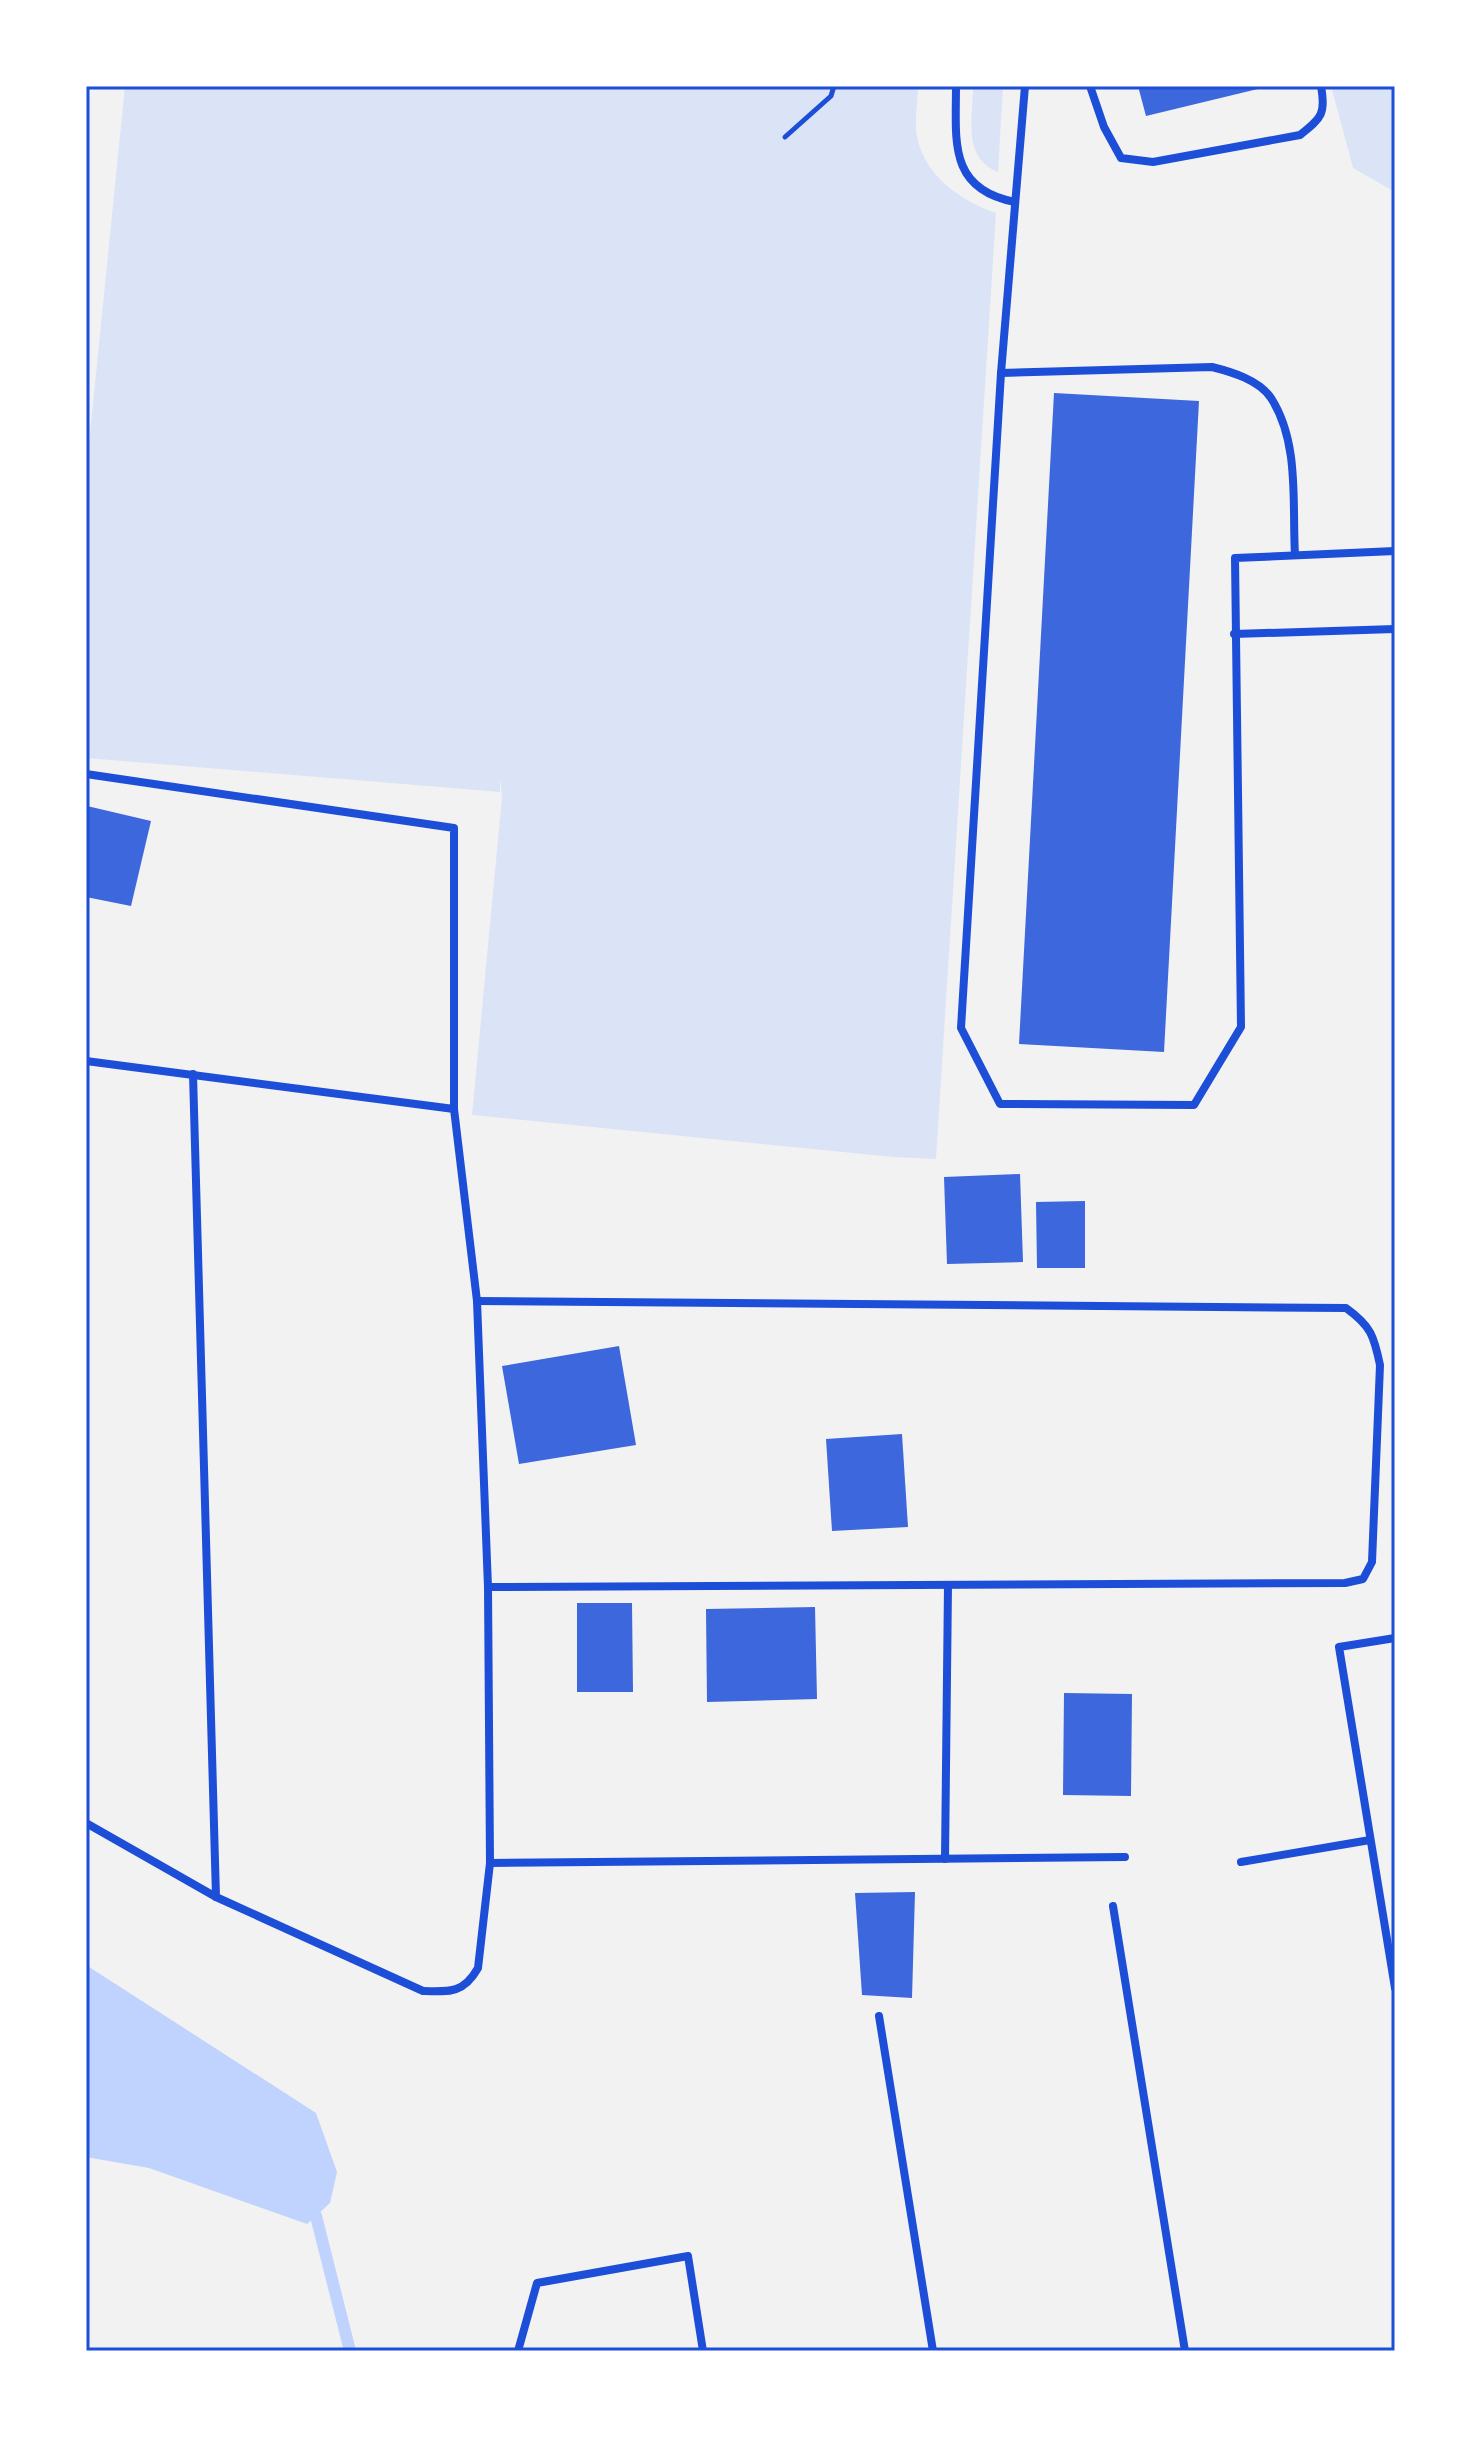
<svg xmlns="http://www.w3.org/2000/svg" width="1481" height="2437" viewBox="0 0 1481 2437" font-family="Montserrat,sans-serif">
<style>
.green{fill:#dbe4f7}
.water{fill:#bfd3fe}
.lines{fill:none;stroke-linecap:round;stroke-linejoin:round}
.stream{stroke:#bfd3fe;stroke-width:12}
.building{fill:#3d67dc}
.path{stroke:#1d4ed8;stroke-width:5}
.minor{stroke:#1d4ed8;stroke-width:8}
.neatline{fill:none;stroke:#1d4ed8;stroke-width:3}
</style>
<rect width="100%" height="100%" fill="#f2f2f2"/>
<g class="green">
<path d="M125 86H918C918 102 914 121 917 137 925 176 961 201 996 213L936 1159 893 1157 472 1115 502 797 500 777V792L86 758V473Z"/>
<path d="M973 86H1003L998 172C962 157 973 119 973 86Z"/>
<path d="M1331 86H1395V192L1353 168Z"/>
</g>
<path class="water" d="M86 1965 316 2113 337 2172 330 2203 307 2224 149 2168 86 2157Z"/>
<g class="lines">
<path class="stream" d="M316 2216 350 2351"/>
</g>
<g class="building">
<path d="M1138 86H1266V87L1146 116Z"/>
<path d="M1054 393 1199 401 1164 1052 1019 1044Z"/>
<path d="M87 806 151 821 131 906 86 897Z"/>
<path d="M1020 1174 1023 1262 947 1264 944 1177Z"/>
<path d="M1085 1201V1268H1037L1036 1202Z"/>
<path d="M619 1346 636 1445 519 1464 502 1366Z"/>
<path d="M902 1434 908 1527 832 1531 826 1439Z"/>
<path d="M577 1603H632L633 1692H577Z"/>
<path d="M815 1607 817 1699 707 1702 706 1609Z"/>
<path d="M1064 1693 1132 1694 1131 1796 1063 1795Z"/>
<path d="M915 1892 912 1998 862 1995 855 1893Z"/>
</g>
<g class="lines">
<path class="path" d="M785 137 831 96 834 86"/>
<g class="minor">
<path d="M956 86C956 141 948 189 1015 202"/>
<path d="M1025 86 1001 373 961 1028 1000 1104 1194 1105 1241 1027 1235 558 1395 551"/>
<path d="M1090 86 1104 127 1121 158 1153 162 1300 135C1322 118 1326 113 1321 86"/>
<path d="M1001 373 1212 367C1232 372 1259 380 1271 398 1300 443 1292 504 1295 555"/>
<path d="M1234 634 1395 629"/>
<path d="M86 774 454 828V1109L477 1301 488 1587 490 1863 478 1968C464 1993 450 1992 423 1991L216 1897 86 1823"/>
<path d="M86 1061 454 1109"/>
<path d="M193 1074 216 1897"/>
<path d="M477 1301 1346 1308C1371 1326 1374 1336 1380 1365L1372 1562 1363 1579 1345 1583 488 1587"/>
<path d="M1395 1638 1339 1647 1395 1988"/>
<path d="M945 1859 948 1585"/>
<path d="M1241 1862 1370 1840"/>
<path d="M490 1863 1125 1857"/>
<path d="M1113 1906 1185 2351"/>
<path d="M879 2016 933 2351"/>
<path d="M518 2351 537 2283 688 2256 703 2351"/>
</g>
</g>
<rect width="1481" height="2437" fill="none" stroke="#ffffff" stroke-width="176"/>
<rect x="88" y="88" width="1305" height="2261" class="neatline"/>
</svg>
